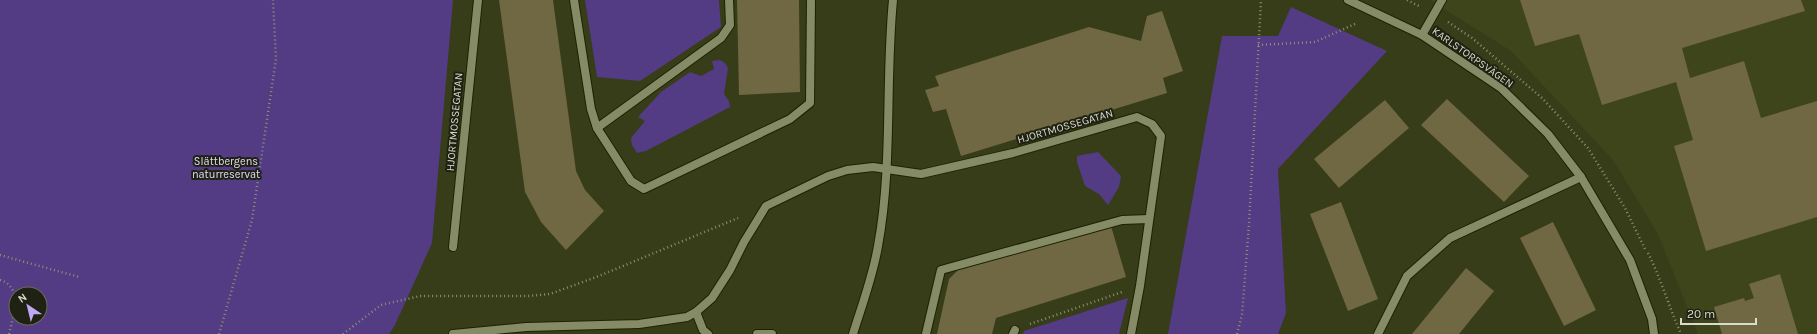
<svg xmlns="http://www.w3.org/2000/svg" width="1817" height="334" viewBox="0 0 1817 334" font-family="Karla,sans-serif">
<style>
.built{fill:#3f451b}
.green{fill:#533c83;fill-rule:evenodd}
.building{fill:#706743}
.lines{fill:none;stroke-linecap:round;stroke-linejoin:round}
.service-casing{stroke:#1e2201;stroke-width:10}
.minor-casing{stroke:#1e2201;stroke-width:10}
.tertiary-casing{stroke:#1e2201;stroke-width:10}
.path{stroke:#8c9175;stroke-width:2.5;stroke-dasharray:1 3;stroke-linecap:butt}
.service{stroke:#858b66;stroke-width:8}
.minor{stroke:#858b66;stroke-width:8}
.tertiary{stroke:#858b66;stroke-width:8}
.labels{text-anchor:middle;stroke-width:4;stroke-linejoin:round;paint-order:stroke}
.street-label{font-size:11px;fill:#d8dcc8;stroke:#1f2112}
.park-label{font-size:11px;fill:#e2dcf6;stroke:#1f2112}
</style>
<rect width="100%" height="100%" fill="#373c19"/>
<path class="built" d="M1430 0H1817V334H1698L1658 234 1613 160 1511 51Z"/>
<g class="green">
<path d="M0 0H453L432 243 395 325 389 334H0ZM16 294H40V318H16Z"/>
<path d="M585 0H719L721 27 640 81 597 77Z"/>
<path d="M1291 7 1387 51 1278 169 1286 313 1278 334H1168L1222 36H1278Z"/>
<path d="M720 60 725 63 728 68 724 94 729 101 730 107 646 151 637 153 632 145 631 138 645 121 638 117 661 92 690 72 701 76 714 69 712 61Z"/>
<path d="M1098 152 1121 176 1119 187 1108 205 1099 194 1085 186 1077 162V156Z"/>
<path d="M1128 298 1119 334H1023L1024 331Z"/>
</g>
<g class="building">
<path d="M499 0H553L576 171 585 190 604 211 566 250 541 222 525 192Z"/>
<path d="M737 0H799L800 92 739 95Z"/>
<path d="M1520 0H1801L1805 11 1682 48 1690 78 1744 61 1761 118 1817 101V217L1706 251 1674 146 1693 140 1676 82 1602 105 1579 34 1535 46Z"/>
<path d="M1162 11 1183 71 1163 78 1167 93 961 156 946 109 933 112 925 90 939 86 935 76 1089 27 1141 41 1147 16Z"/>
<path d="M1447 99 1529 176 1504 202 1421 125Z"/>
<path d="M1385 100 1409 128 1339 188 1314 159Z"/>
<path d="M1341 202 1378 299 1348 311 1310 214Z"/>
<path d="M1553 222 1596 310 1564 326 1520 238Z"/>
<path d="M1111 226 1126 277 996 318 992 334H937L949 279 958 270Z"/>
<path d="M1466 268 1494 291 1459 334H1412Z"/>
<path d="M1780 274 1798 334H1722L1714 307 1744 298 1745 301 1754 298 1749 284Z"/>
</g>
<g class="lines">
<g class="service-casing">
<g id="service">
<path d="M1422 35 1442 0"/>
<path d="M453 247 478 0"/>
<path d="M696 312 703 330 708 334"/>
<path d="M453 334 526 327 639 324 687 317 696 312 712 298 730 270 744 242 766 206 828 176 847 170 873 167 921 174 1013 153 1137 117 1152 124 1161 136 1140 286 1131 334"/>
<path d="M757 334H772"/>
<path d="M926 334 941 270 1122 220 1149 219"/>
<path d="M1013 334 1015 330"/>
</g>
</g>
<g class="minor-casing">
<g id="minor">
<path d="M574 0 591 109 597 128 631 181 644 189 790 119 810 103 811 0"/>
<path d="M597 128 721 38 730 25 729 0"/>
<path d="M853 334C862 305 873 276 878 246 893 165 885 82 893 0"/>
<path d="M1378 334 1407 276 1450 238 1581 177"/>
</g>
</g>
<g class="tertiary-casing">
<path id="tertiary" d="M1348 0 1422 35 1501 88 1548 134 1581 177 1630 260 1652 319 1654 334"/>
</g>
<g class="path">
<path d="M1407 0 1419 6"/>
<path d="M1448 22 1472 38 1542 98 1588 148 1625 208 1645 249"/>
<path d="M1258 45 1315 42 1357 23"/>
<path d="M1648 253C1661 279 1669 307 1681 334"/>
<path d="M0 255 79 277"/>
<path d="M0 280C9 282 14 290 16 299"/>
<path d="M1030 324 1122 292"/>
<path d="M9 334 16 306"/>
<path d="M219 334 252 220 276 59 273 0"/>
<path d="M343 334 381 305 420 296H528L550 294 599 276 738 218"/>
<path d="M1237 334 1242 315 1249 224 1261 0"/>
</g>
<use href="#service" class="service"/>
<use href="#minor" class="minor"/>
<use href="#tertiary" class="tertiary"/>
</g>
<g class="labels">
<g class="street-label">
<text transform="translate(1473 57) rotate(35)" y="4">KARLSTORPSVÄGEN</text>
<text transform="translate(454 122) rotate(-85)" y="4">HJORTMOSSEGATAN</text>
<text transform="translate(1065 126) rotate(-16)" y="4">HJORTMOSSEGATAN</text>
</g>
<g class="park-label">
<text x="226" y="165">Slättbergens<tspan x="226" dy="13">naturreservat</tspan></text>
</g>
</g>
<g transform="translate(28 306) rotate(325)"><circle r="19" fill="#1f2112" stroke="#696c5b"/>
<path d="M0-3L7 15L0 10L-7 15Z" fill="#bea9f5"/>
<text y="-6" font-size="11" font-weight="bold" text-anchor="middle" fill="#d8dcc8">N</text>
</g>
<path d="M1681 318v6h75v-6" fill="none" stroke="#d8dcc8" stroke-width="2"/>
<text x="1687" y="318" font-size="12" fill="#d8dcc8" stroke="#1f2112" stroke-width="3" paint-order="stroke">20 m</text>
</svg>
